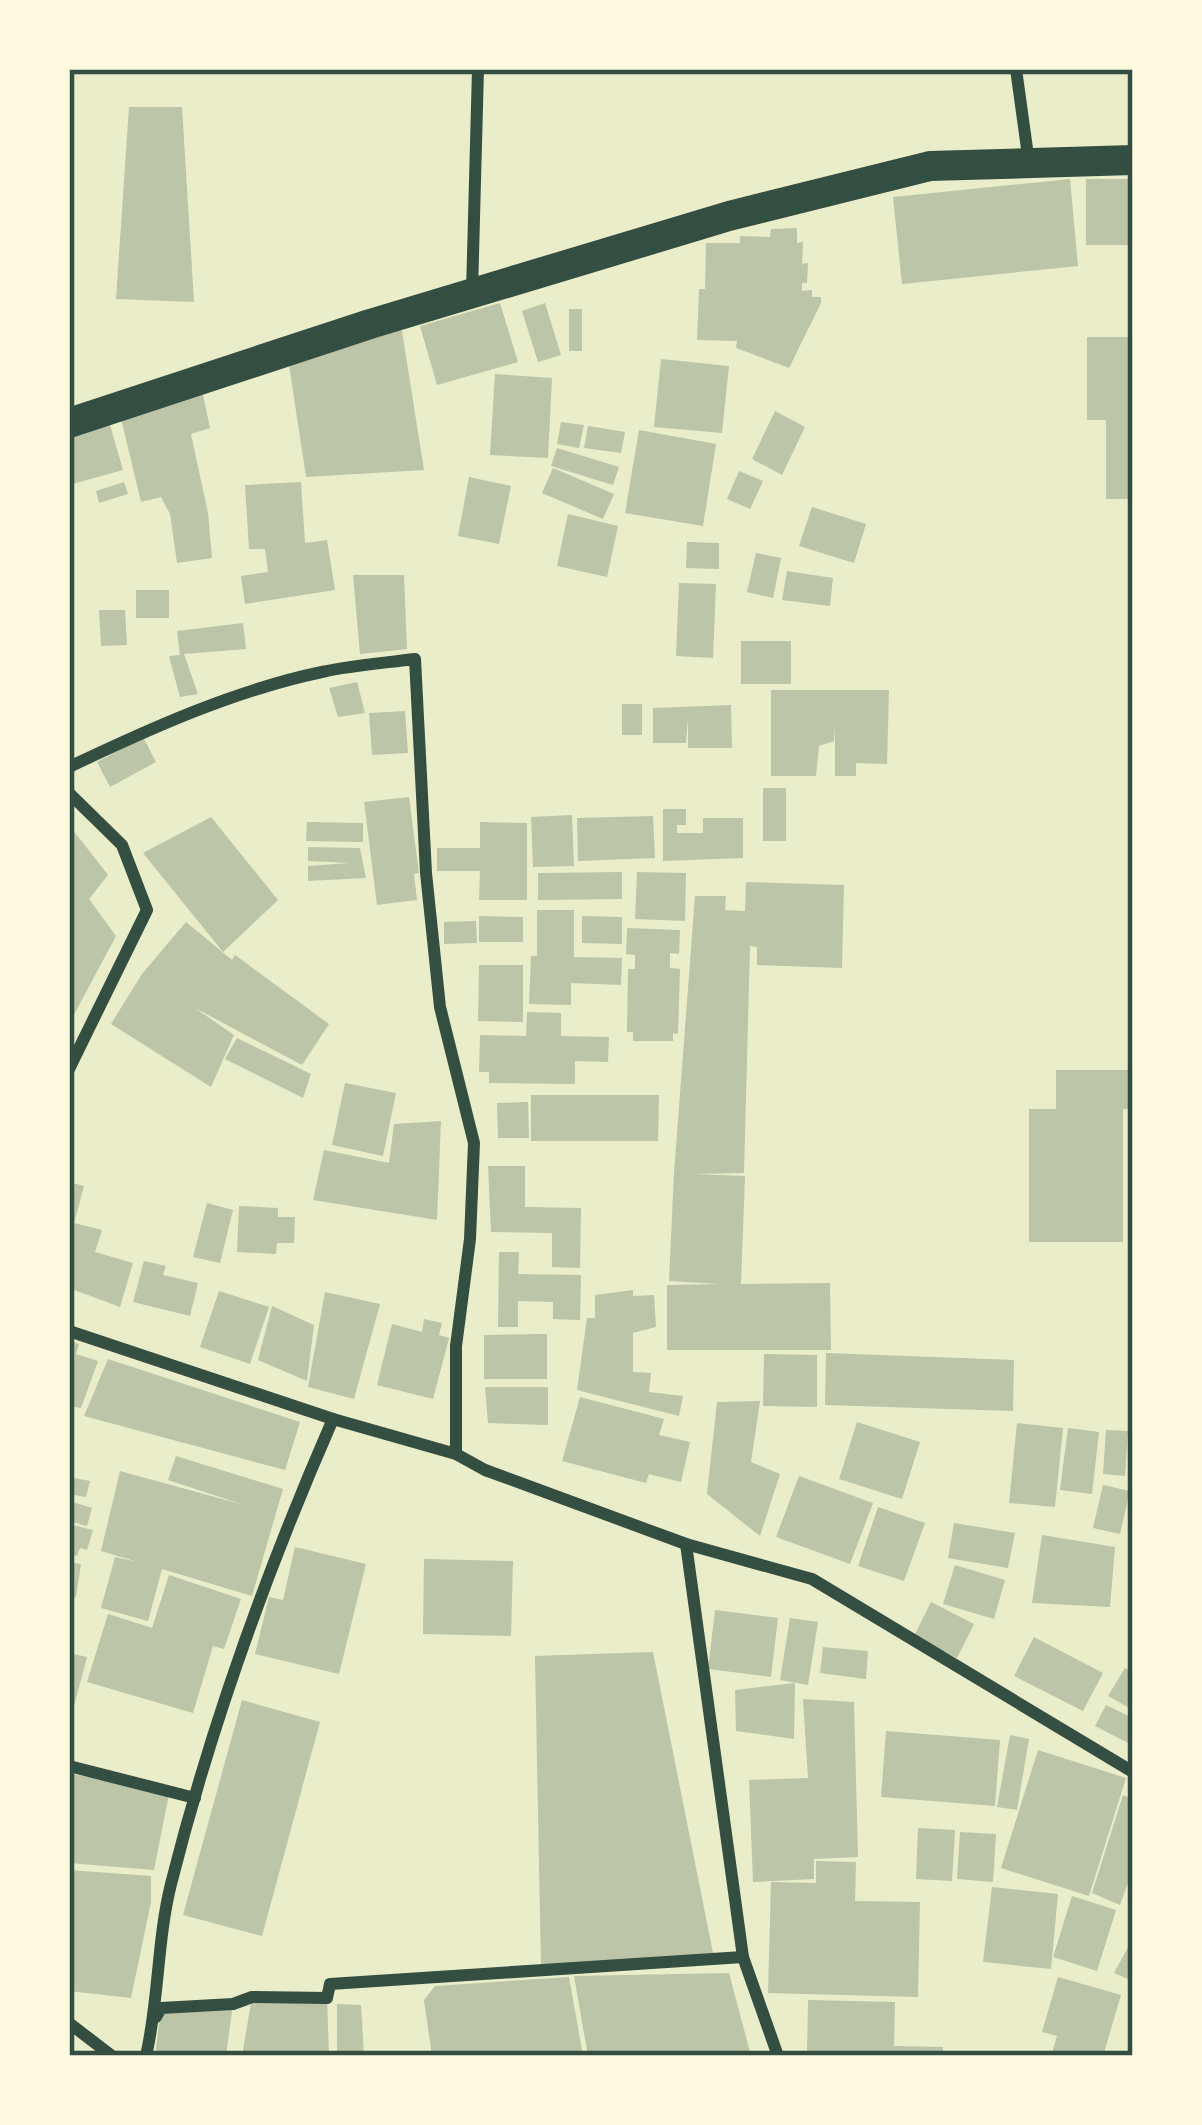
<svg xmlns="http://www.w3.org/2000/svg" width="1202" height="2125" viewBox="0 0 1202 2125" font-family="'Source Sans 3',sans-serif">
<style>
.building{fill:#bcc5a7}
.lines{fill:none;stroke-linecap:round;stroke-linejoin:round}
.minor{stroke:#344e41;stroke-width:12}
.trunk{stroke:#344e41;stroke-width:30}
.neatline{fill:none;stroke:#344e41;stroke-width:4.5}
</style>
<rect width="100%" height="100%" fill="#e9edc9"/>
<g class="building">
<path d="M129 107H182L194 302 116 299Z"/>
<path d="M1070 179 1078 266 902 284 893 197Z"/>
<rect x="1086" y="179" width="47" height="66"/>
<path d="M797 228V243L803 242 802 264 808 263 807 283H802V291L812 290V297H821V303L789 368 736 348 737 341 697 340 699 289H705L706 243H740V236L770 237 771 229Z"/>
<path d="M500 303 518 362 437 385 420 326Z"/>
<path d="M545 303 561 355 538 362 522 311Z"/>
<rect x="569" y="309" width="13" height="42"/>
<path d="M401 325 424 470 306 477 288 358Z"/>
<path d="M1087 337H1133V499H1106V420H1087Z"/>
<path d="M661 359 729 366 722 433 654 427Z"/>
<path d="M495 374 552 378 548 458 490 455Z"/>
<path d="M202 390 210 428 191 434 208 513 212 558 177 563 170 514 161 497 141 502 119 410Z"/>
<path d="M775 411 805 427 782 475 752 459Z"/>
<path d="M561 422 584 425 579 448 557 444Z"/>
<path d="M110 425 123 470 69 485V436Z"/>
<path d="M588 426 625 432 621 453 584 448Z"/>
<path d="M639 430 716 444 703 526 625 513Z"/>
<path d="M557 448 619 467 613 485 551 466Z"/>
<path d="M553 468 614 494 603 519 542 493Z"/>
<path d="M739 471 763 481 750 509 727 499Z"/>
<path d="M469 477 511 486 499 544 458 536Z"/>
<path d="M124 482 128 494 99 503 96 491Z"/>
<path d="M301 482 305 543 327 540 335 590 245 604 241 576 268 572 265 549H249L245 485Z"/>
<path d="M812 507 866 524 854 563 799 546Z"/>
<path d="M568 514 618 526 607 577 557 566Z"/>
<path d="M687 542 719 543V569L686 568Z"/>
<path d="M756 553 781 558 773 598 747 592Z"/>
<path d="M787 571 833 578 830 606 782 600Z"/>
<path d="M353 575H404L407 649 360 654Z"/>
<path d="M679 583 716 584 713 658 676 656Z"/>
<rect x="136" y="590" width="33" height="28"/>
<path d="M99 610H125L127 645 101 646Z"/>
<path d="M243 623 246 649 184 654 198 694 180 697 169 656 180 655 177 631Z"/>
<rect x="741" y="641" width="50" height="43"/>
<path d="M357 682 365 713 338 717 329 688Z"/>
<path d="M771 690H889L887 764 856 763V776H835V725L834 741 819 746 816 776H771Z"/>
<rect x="622" y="704" width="20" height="31"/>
<path d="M731 705 732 748H688V717L686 743H653V708Z"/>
<path d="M405 711 408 753 372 755 369 713Z"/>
<path d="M143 737 156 762 110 787 97 762Z"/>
<rect x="763" y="788" width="23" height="53"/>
<path d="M409 797 419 873 414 874 417 900 377 905 364 802Z"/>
<path d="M663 809H686V825H677V833H703V818H743V858L663 861Z"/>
<path d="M572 815 574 866 533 867 531 817Z"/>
<path d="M653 816 655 858 578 861 577 818Z"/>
<path d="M211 817 278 900 223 952 143 853Z"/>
<path d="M307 822 363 823V842L306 841Z"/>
<path d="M480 822 527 823V900H479L480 871H437V848H480Z"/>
<path d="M69 825 108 875 89 899 116 936 69 1024Z"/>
<path d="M308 847 360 848 366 878 308 881V866L349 863 308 861Z"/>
<path d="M622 872V899L538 900V873Z"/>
<path d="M637 872 686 873 685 921 635 919Z"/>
<path d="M746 882 844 885 842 968 757 965V947L750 946 744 1173 694 1174 745 1176 741 1284 830 1283 831 1350H667V1285L719 1284 669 1281 674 1173 695 896H726L725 910 745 911Z"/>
<path d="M537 910H574V957L622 958 621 985 571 983V1005L529 1004 531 956H537Z"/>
<path d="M479 916 523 917V942H479Z"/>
<path d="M582 916 622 917V944L582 943Z"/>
<path d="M476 921 477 943 444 944V922Z"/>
<path d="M186 922 232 960 235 955 329 1024 302 1065 195 1008 234 1035 211 1087 111 1024 142 974Z"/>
<path d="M627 928 680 930 679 954 670 953V968L680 969 678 1034 673 1033V1041H633V1032H627L628 969H635V955L626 954Z"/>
<path d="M479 965H523V1022L478 1021Z"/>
<path d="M527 1012 561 1013V1036L609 1037 608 1062 575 1061V1084L489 1083V1072H479L480 1035 526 1036Z"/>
<path d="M237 1038 311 1074 303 1098 225 1059Z"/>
<path d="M1056 1070H1133V1109H1123V1242H1029V1109H1056Z"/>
<path d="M345 1083 396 1093 383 1156 332 1145Z"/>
<path d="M531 1095H659L658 1141H531Z"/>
<path d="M528 1102 529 1138H498L497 1103Z"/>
<path d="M441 1121 437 1220 313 1200 324 1150 389 1163 394 1124Z"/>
<path d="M488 1166H525V1207L581 1208 580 1268 552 1267V1233L491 1232Z"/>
<path d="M69 1182 84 1186 74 1223 102 1230 95 1252 133 1263 120 1307 69 1288Z"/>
<path d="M207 1203 233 1210 220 1263 193 1257Z"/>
<path d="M239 1206 278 1208V1217H295L294 1243H277L276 1254 237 1252Z"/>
<path d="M499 1252H519L518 1274 581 1275 580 1320 553 1319V1302L518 1301V1327H498Z"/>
<path d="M144 1261 166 1266 163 1275 198 1283 190 1316 133 1302Z"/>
<path d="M633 1290V1296L654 1295 656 1327 633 1333V1372L651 1373 649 1392 683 1396 679 1416 577 1390 587 1318H595V1295Z"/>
<path d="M219 1291 269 1307 250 1364 200 1347Z"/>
<path d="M325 1292 380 1304 354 1399 308 1387Z"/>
<path d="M272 1306 314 1325 307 1381 258 1360Z"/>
<path d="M424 1319 442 1323 439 1335 449 1338 433 1399 377 1385 392 1324 422 1332Z"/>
<path d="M547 1334V1379H484V1335Z"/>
<path d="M69 1341 79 1344 76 1354 98 1361 81 1408 69 1406Z"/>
<path d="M826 1353 1014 1360 1013 1411 825 1405Z"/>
<path d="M764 1354 817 1355V1407L763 1406Z"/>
<path d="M108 1359 300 1422 285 1470 84 1416Z"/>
<path d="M485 1387H548V1425L488 1423Z"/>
<path d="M580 1397 664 1419 659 1435 690 1442 681 1482 649 1474 646 1483 562 1461Z"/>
<path d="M760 1401 751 1462 780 1474 760 1536 707 1494 717 1402Z"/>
<path d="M857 1422 920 1442 902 1499 839 1479Z"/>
<path d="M1017 1423 1063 1428 1055 1507 1009 1503Z"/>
<path d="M1068 1428 1099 1432 1092 1494 1060 1490Z"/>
<path d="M1106 1430 1128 1431 1125 1476 1103 1474Z"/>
<path d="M176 1456 283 1489 252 1596 162 1569 148 1621 101 1608 115 1557 138 1562 101 1551 120 1471 244 1505 168 1480Z"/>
<path d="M799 1476 873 1503 850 1564 776 1537Z"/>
<path d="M69 1477 90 1481 86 1497 69 1494Z"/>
<path d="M1103 1485 1130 1491 1120 1534 1093 1528Z"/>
<path d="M69 1501 92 1508 87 1526 69 1521Z"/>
<path d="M878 1507 925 1523 904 1581 858 1566Z"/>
<path d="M954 1523 1015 1533 1008 1568 948 1558Z"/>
<path d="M69 1524 93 1530 87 1550 80 1548 77 1556 69 1554Z"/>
<path d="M1042 1535 1115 1547 1110 1607 1032 1603Z"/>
<path d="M295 1547 366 1564 339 1674 255 1654 269 1597 283 1600Z"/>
<path d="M424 1559 513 1561 511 1636 423 1634Z"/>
<path d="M69 1562 81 1564 76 1597 69 1596Z"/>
<path d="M955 1565 1005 1580 994 1619 943 1604Z"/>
<path d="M169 1575 241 1599 224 1649 213 1646 193 1713 87 1682 108 1614 152 1628Z"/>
<path d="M931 1602 974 1624 957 1658 914 1636Z"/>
<path d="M715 1610 778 1618 771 1677 708 1669Z"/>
<path d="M790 1618 818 1622 808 1685 780 1680Z"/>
<path d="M1034 1637 1103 1673 1083 1711 1014 1676Z"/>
<path d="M823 1647 868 1651 866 1679 820 1673Z"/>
<path d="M653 1652 714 1958 541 1968 535 1656Z"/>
<path d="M69 1653 87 1657 70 1721H69Z"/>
<path d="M1125 1668 1133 1673V1710L1108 1696Z"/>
<path d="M795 1683 794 1739 736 1731 735 1690Z"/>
<path d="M803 1699 854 1702 858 1857 814 1859V1879L753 1882 749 1780 808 1778Z"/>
<path d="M242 1700 320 1722 262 1936 183 1915Z"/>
<path d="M1106 1705 1133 1718 1130 1744 1095 1726Z"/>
<path d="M886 1731 1000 1740 995 1806 881 1797Z"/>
<path d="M1010 1735 1029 1739 1017 1810 997 1807Z"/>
<path d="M1038 1750 1126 1778 1089 1896 1001 1868Z"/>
<path d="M69 1773 169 1794 154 1870 69 1863Z"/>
<path d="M1123 1795 1133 1799V1869L1120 1905 1092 1893Z"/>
<path d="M918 1828 955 1830 952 1881 916 1879Z"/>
<path d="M960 1832 996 1834 993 1882 957 1879Z"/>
<path d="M816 1861 856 1862 855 1901 920 1902 918 1997 768 1993 771 1882 816 1883Z"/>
<path d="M69 1870 151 1876V1902L131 1998 69 1991Z"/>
<path d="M992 1887 1058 1894 1051 1969 983 1962Z"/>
<path d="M1072 1896 1116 1910 1097 1971 1053 1957Z"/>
<path d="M1133 1938V1981L1114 1973Z"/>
<path d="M729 1973 751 2056H588L574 1976Z"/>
<path d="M569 1977 583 2056H432L424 2000 435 1986Z"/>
<path d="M1058 1977 1121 1995 1103 2056H1051L1057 2036 1042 2032Z"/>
<path d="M252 1997 327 1998 329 2056H242Z"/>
<path d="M808 2000 895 2002 894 2046 943 2047V2056H807Z"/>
<path d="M233 2004 226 2056H155L161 2008Z"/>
<path d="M337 2004 361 2005 364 2056H337Z"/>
</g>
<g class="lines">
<g class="minor">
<path d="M1016 69 1029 163"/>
<path d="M472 293 478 69"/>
<path d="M69 767C149 729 235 690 322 672 353 665 384 663 415 659L426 873 440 1007 474 1143 470 1239 456 1346V1454"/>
<path d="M69 793 122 845 147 910 69 1069"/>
<path d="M69 1331 333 1419 456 1454 485 1470 686 1544 812 1579 1133 1772"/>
<path d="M686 1544 743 1957 778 2056"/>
<path d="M69 1766 195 1798"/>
<path d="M156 2017 161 2008 233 2004 252 1997 327 1998 330 1984 743 1957"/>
<path d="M69 2023 112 2056"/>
<path d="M146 2056C159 2000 157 1940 171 1884 211 1725 267 1570 333 1419"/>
</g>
<path class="trunk" d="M69 423 370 324 729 216 930 166 1133 160"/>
</g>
<rect width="1202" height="2125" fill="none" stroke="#fefae0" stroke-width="144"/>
<rect x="72" y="72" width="1058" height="1981" class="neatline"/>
</svg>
